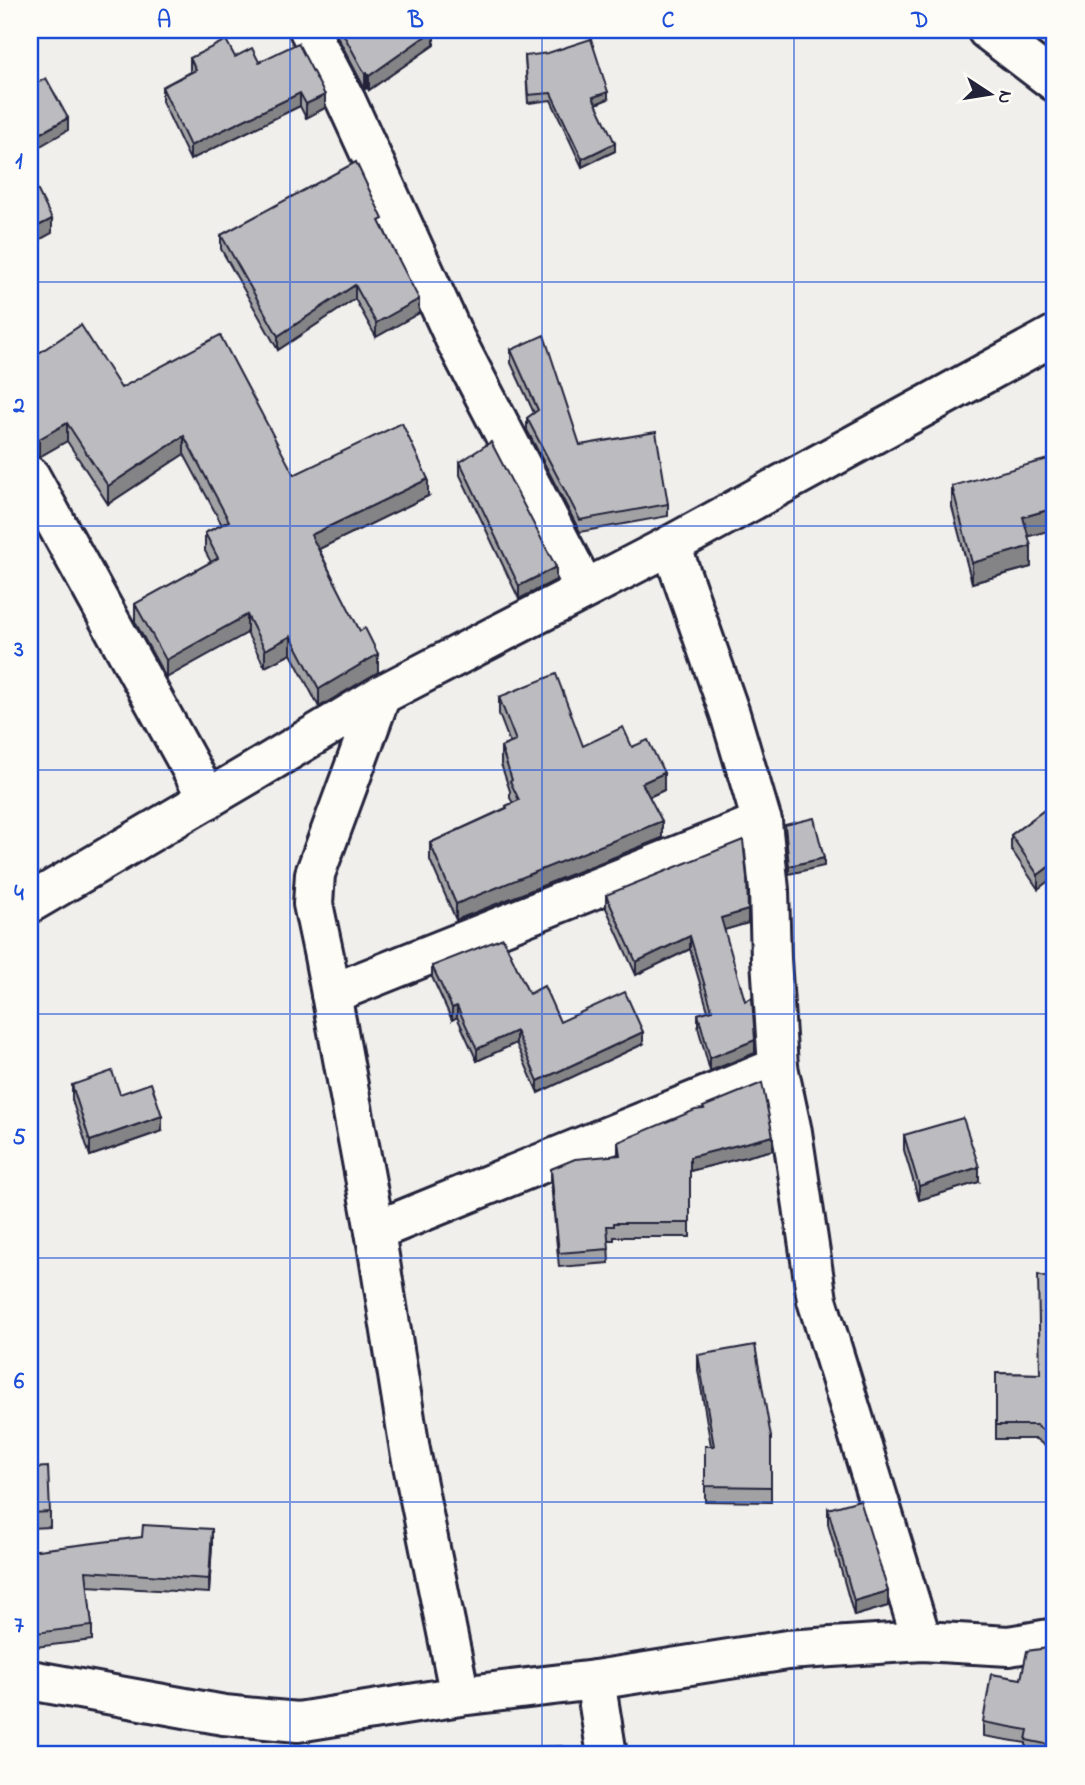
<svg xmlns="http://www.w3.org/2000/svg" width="1085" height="1785" viewBox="0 0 1085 1785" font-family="'Indie Flower',sans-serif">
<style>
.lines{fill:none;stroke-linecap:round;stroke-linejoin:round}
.street-casing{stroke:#22223b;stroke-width:44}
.street{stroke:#fdfcf7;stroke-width:38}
.wall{fill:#a2a2a5;stroke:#22223b;stroke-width:2}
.shaded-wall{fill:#848486;stroke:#22223b;stroke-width:2}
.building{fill:#bcbcc0;stroke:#22223b;stroke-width:2}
.grid{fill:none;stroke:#1d4ed8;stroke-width:2;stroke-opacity:0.55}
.neatline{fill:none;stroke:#1d4ed8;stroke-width:2.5}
.grid-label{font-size:23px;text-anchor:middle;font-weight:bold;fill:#1d4ed8}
</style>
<rect width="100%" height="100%" fill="#f0efec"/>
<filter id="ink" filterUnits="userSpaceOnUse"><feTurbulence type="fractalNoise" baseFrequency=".0143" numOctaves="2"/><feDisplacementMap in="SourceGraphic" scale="14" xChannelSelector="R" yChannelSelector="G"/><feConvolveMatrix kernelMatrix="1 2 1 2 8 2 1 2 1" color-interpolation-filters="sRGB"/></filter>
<g filter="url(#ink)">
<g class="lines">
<g class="street-casing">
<g id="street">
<path d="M309 30 346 101 455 339 585 589"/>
<path d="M987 30 1055 82"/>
<path d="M30 476 208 799"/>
<path d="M671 545 730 714 762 822 769 890 771 959 778 1067 792 1132 817 1300 922 1641"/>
<path d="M381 695 315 874 313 904 324 956 375 1231 410 1450 460 1696"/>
<path d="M30 903 248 775 381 695 671 545 1055 335"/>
<path d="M331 994 762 822"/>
<path d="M375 1231 778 1067"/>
<path d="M30 1680 224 1715 298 1722 460 1696 595 1680 787 1650 922 1641 1009 1646 1055 1638"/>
<path d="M595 1680 607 1755"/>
</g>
</g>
<use href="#street" class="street"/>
</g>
<g class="wall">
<path d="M334 30H434V45L369 90 367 88 365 89Z"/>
<path d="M525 56 608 99 596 104 615 151 582 167 551 100 528 103Z"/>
<path d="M235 57 259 62 325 108 306 118 300 106 190 160 162 101V87L190 72V58Z"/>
<path d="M383 227 419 313 376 337 355 299 278 350 221 249V235Z"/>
<path d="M511 350 580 445 668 504V516L580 532 527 430V418L534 413 511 363Z"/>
<path d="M30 359 121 388 294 475 428 496 319 549 378 672 319 707 291 654 265 667 247 633 166 678 135 622V604L211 562 205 551V533L222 525 184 454 108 504 67 441 39 457 30 454Z"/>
<path d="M460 462 556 580 519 599 460 475Z"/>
<path d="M952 486 1028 536 1031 567 972 583 952 507Z"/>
<path d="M499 697 583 746 632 747 664 790 649 797 662 838 456 920 430 860V843L506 808V806L513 803 510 798V791L501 764V747L510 743 499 714Z"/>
<path d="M1055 802 1038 889 1011 849V835Z"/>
<path d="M606 895 748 923 724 930 755 1053 710 1071 698 1027V1014L708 1011 690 949 636 975 606 908Z"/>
<path d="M432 966 529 994 560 1022 643 1044 538 1093 516 1043 477 1061 457 1017 452 1020 432 977Z"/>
<path d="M72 1085 120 1094 162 1131 90 1156 72 1100Z"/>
<path d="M904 1135 979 1182 919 1200 904 1150Z"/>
<path d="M618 1142 773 1150 690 1171V1237H614V1240H608L609 1263 559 1267 551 1183V1169L618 1155Z"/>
<path d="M1055 1280V1454L1036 1439H996V1373L1040 1374Z"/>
<path d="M698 1355 771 1437V1502L705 1501V1446H711L698 1370Z"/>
<path d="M30 1468 50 1512V1527L30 1528Z"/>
<path d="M828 1509 888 1606 854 1616 828 1524Z"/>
<path d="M212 1544 209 1593 87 1586 92 1626V1640L36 1647 30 1597V1551Z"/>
<path d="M1055 1647V1755H1035L1026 1753V1743L983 1736V1722L1021 1679Z"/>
</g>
<g class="shaded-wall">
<path d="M434 30V45L369 90V76Z"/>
<path d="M367 73V88L365 89V74Z"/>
<path d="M608 92V99L593 105V97Z"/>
<path d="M300 93V106L190 160V146Z"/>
<path d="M325 95V108L306 118V104Z"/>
<path d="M68 118V130L30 152V139Z"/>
<path d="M615 143V151L582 167V159Z"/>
<path d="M52 219V233L30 245V230Z"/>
<path d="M355 285V299L278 350V336Z"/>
<path d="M419 299V313L376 337V323Z"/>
<path d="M67 423V441L39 457V439Z"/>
<path d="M184 436V454L108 504V486Z"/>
<path d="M428 479V496L311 553V535Z"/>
<path d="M1055 508V529L1023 538V517Z"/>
<path d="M1031 546V567L972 583V563Z"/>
<path d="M556 567V580L519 599V586Z"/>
<path d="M247 615V633L166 678V660Z"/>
<path d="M291 636V654L265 667V650Z"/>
<path d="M378 654V672L319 707V689Z"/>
<path d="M664 773V790L642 800V783Z"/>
<path d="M662 821V838L456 920V904Z"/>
<path d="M824 858V866L789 874V866Z"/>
<path d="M1055 862V876L1038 889V875Z"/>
<path d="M748 910V923L721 931V918Z"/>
<path d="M690 936V949L636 975V962Z"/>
<path d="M457 1006V1017L452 1020V1008Z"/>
<path d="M516 1031V1043L477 1061V1049Z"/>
<path d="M643 1032V1044L538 1093V1081Z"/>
<path d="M755 1040V1053L710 1071V1058Z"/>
<path d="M162 1116V1131L90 1156V1141Z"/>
<path d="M773 1136V1150L690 1171V1157Z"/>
<path d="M979 1167V1182L919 1200V1186Z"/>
<path d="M212 1529V1544L209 1593V1579Z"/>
<path d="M888 1591V1606L854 1616V1601Z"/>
</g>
<g class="building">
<path d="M341 30H434L369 76 367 73 365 74Z"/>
<path d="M591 39 608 92 593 97 615 143 582 159 551 93 528 95 525 56 548 53Z"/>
<path d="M226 40 235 57 252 48 259 62 298 43 325 95 306 104 300 93 190 146 162 87 196 70 190 58Z"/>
<path d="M46 78 68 118 30 139V87Z"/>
<path d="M356 162 383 219 379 221 419 299 376 323 355 285 278 336 221 235Z"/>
<path d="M30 175 52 219 30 230Z"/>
<path d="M81 325 121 388 220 335 294 475 402 423 428 479 311 535 360 631 365 628 378 654 319 689 291 636 265 650 247 615 166 660 135 604 218 558 205 533 229 521 184 436 108 486 67 423 39 439 30 436V359Z"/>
<path d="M544 335 580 445 656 432 668 504 580 520 527 418 538 410 511 350Z"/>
<path d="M491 442 556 567 519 586 460 462Z"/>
<path d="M1055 457V508L1023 517 1031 546 972 563 952 486Z"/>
<path d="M556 674 583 746 623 727 632 747 648 740 664 773 642 783 662 821 456 904 430 843 507 808 506 806 519 800 510 781 512 780 501 747 516 741 499 697Z"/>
<path d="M1055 802V862L1038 875 1011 835Z"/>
<path d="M814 818 824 858 789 866 785 825Z"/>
<path d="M743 840 747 878 748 910 721 918 745 1001 752 998 755 1040 710 1058 698 1014 712 1010 690 936 636 962 606 895Z"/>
<path d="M503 938 529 994 544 986 560 1022 625 992 643 1032 538 1081 516 1031 477 1049 457 1006 452 1008 432 966Z"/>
<path d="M112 1071 120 1094 151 1083 162 1116 90 1141 72 1085Z"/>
<path d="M762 1083 773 1136 690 1157V1223H614V1226H607L609 1249 559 1253 551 1169 575 1159 620 1155 618 1142 695 1110 704 1109 703 1107Z"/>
<path d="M963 1118 979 1167 919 1186 904 1135Z"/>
<path d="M1038 1275 1055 1280V1440L1036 1425H996V1373L1040 1374Z"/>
<path d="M755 1345 771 1437V1487L705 1486V1446H714L698 1355Z"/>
<path d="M48 1467 50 1512 30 1513V1468Z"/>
<path d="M860 1500 888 1591 854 1601 828 1509Z"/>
<path d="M143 1525 212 1529 209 1579 86 1571 92 1626 36 1633 30 1583V1551L142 1537Z"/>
<path d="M1055 1647V1746L1026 1740 1028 1730 983 1722 991 1674 1021 1679 1027 1651Z"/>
<path d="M562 1746 563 1755H508V1748Z"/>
</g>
</g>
<path class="grid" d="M290 30V1755M542 30V1755M794 30V1755M30 282H1055M30 526H1055M30 770H1055M30 1014H1055M30 1258H1055M30 1502H1055"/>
<rect width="1085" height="1785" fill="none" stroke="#fdfcf7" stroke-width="77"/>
<g transform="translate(990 94) rotate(102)" stroke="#fdfcf7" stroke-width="5" paint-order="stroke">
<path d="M0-5L12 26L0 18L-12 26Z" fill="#22223b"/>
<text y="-10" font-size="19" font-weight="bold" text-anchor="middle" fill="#22223b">N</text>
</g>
<rect x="38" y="38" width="1008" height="1708" class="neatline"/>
<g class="grid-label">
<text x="164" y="27">A</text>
<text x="416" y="27">B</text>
<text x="668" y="27">C</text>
<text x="920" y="27">D</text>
<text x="19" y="168">1</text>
<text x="19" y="412">2</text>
<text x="19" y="656">3</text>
<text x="19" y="900">4</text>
<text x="19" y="1144">5</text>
<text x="19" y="1388">6</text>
<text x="19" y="1632">7</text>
</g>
</svg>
